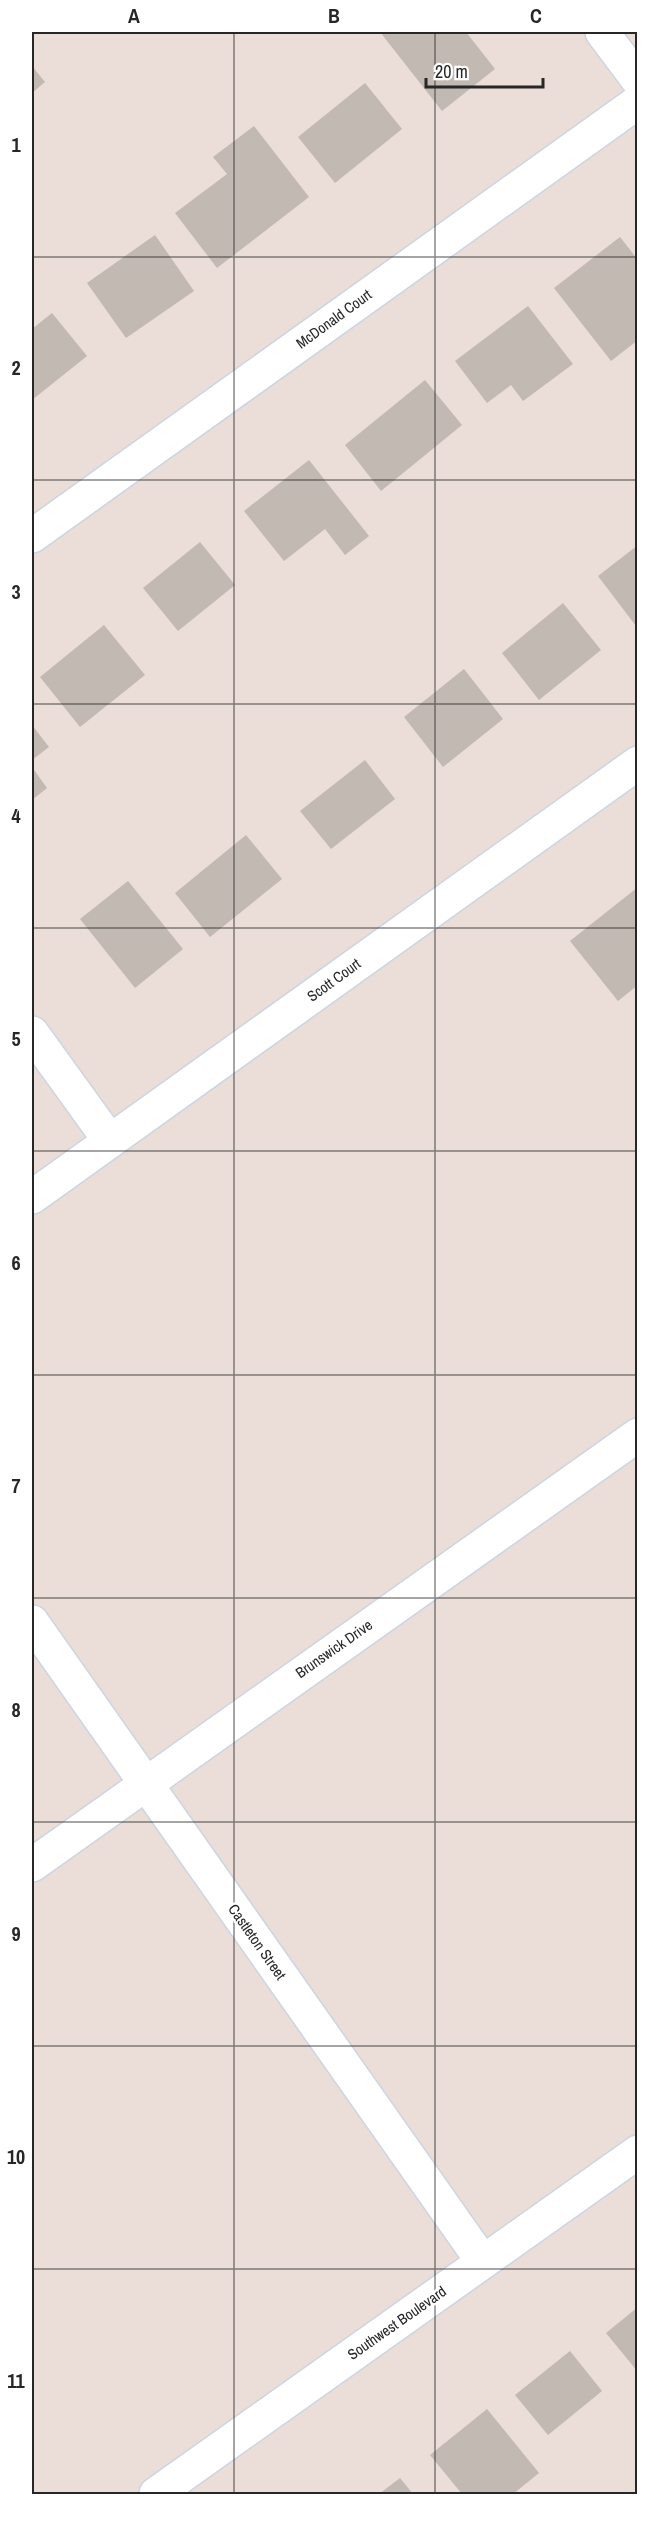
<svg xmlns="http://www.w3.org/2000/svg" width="669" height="2526" viewBox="0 0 669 2526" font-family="'Archivo Narrow',sans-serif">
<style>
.building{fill:#c2b9b3}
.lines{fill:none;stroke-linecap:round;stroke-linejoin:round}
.minor-casing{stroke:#ccd5e1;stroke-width:36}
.minor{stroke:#fff;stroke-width:33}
.grid{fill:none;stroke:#272727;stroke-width:1.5;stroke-opacity:0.55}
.labels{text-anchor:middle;stroke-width:5;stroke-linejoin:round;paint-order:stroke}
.street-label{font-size:15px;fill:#272727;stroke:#fff}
.neatline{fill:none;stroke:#272727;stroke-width:2}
.grid-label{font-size:20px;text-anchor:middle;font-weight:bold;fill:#272727}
</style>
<rect width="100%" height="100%" fill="#ebddd7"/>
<g class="building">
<path d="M380 32H466L495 69 442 111Z"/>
<path d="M32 66 45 82 32 93Z"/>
<path d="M365 83 402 129 335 183 298 137Z"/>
<path d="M254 126 309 197 217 268 175 213 227 174 213 157Z"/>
<path d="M155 235 194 291 126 338 87 283Z"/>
<path d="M620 237 638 260V340L611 361 554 288Z"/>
<path d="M528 306 573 364 523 401 511 385 487 403 455 361Z"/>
<path d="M52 313 87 356 32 400V329Z"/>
<path d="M425 380 462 425 381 491 345 445Z"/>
<path d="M309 460 369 536 345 555 325 529 284 561 244 511Z"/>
<path d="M200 542 235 585 178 631 143 588Z"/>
<path d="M638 545V625L636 626 598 576Z"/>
<path d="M563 603 601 650 539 700 502 653Z"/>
<path d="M104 625 145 675 80 727 40 677Z"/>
<path d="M464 669 503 719 443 767 404 717Z"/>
<path d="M32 725 49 747 32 760Z"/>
<path d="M365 760 395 799 331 849 300 811Z"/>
<path d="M32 767 47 788 32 800Z"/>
<path d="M246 835 282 879 210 937 175 893Z"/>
<path d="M128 881 183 949 135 988 80 919Z"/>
<path d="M638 887V985L618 1001 570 941Z"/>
<path d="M638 2307V2372L606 2333Z"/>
<path d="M570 2351 602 2391 548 2435 515 2395Z"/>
<path d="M487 2409 539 2473 513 2494H462L430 2455Z"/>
<path d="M400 2478 413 2494H379Z"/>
</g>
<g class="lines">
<g class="minor-casing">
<g id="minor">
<path d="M602 32 638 80"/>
<path d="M32 536 638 102"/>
<path d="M32 1033 110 1141"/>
<path d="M32 1197 638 763"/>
<path d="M32 1622 483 2262"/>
<path d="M32 1865 638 1435"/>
<path d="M156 2494 638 2152"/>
</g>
</g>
<use href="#minor" class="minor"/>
</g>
<path class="grid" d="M234 32V2494M435 32V2494M32 257H638M32 480H638M32 704H638M32 928H638M32 1151H638M32 1375H638M32 1598H638M32 1822H638M32 2046H638M32 2269H638"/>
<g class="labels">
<g class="street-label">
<text transform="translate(334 319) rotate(-36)" y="5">McDonald Court</text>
<text transform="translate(334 980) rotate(-36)" y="5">Scott Court</text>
<text transform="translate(334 1649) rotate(-35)" y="5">Brunswick Drive</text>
<text transform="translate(257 1942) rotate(55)" y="5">Castleton Street</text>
<text transform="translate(397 2323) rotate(-35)" y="5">Southwest Boulevard</text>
</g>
</g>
<rect width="669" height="2526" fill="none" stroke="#ffffff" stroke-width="66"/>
<path d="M426 78v9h117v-9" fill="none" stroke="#272727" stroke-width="3"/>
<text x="435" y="78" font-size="18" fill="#272727" stroke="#ffffff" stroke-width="4.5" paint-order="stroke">20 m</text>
<rect x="33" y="33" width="603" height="2460" class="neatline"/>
<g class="grid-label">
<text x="134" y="23">A</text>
<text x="334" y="23">B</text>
<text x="536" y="23">C</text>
<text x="16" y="152">1</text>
<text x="16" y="375">2</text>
<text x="16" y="599">3</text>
<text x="16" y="823">4</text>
<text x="16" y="1046">5</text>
<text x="16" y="1270">6</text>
<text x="16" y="1493">7</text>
<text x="16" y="1717">8</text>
<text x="16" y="1941">9</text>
<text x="16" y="2164">10</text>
<text x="16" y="2388">11</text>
</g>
</svg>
